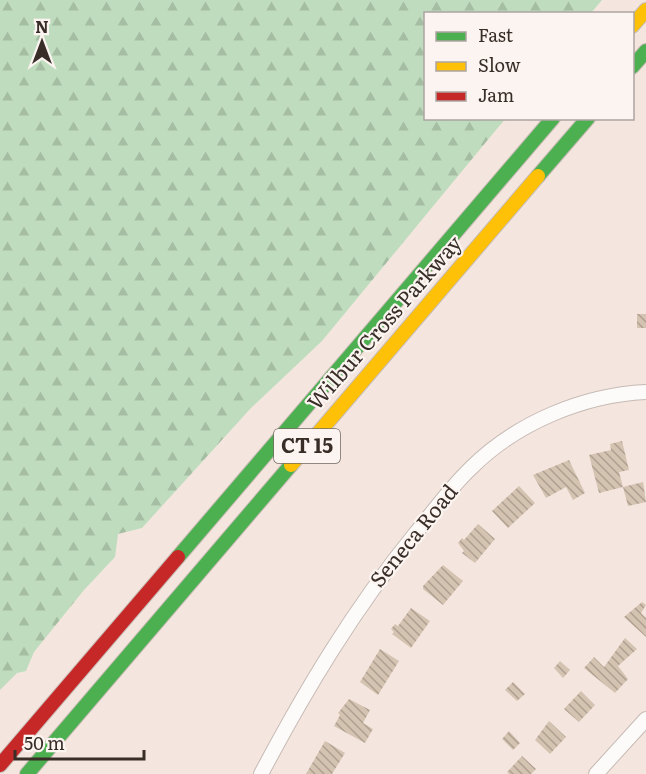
<svg xmlns="http://www.w3.org/2000/svg" width="646" height="774" viewBox="0 0 646 774" font-family="Literata,serif">
<style>
.forest{fill:url(#forest-firs)}
.building{fill:url(#building-back-hatch)}
.lines{fill:none;stroke-linecap:round;stroke-linejoin:round}
.street-casing{stroke:#c6bab4;stroke-width:16}
.fast-casing{stroke:#c6bab4;stroke-width:16}
.slow-casing{stroke:#c6bab4;stroke-width:16}
.jam-casing{stroke:#c6bab4;stroke-width:16}
.street{stroke:#fdfbfa;stroke-width:14}
.fast{stroke:#4caf50;stroke-width:14}
.slow{stroke:#ffc107;stroke-width:14}
.jam{stroke:#c62828;stroke-width:14}
.labels{text-anchor:middle;stroke-width:4.5;stroke-linejoin:round;paint-order:stroke}
.shield{fill:#fbf4f0;stroke:#736963;stroke-width:1.5}
.shield-label{font-size:20px;font-weight:bold;fill:#392d27}
.street-label{font-size:21px;fill:#392d27;stroke:#fbf4f0}
</style>
<defs>
<pattern id="forest-firs" width="22" height="20" patternUnits="userSpaceOnUse" patternTransform="scale(1.5)"><rect width="22" height="20" fill="#bfddbe"/><path d="M5 1l3.5 6h-7zM16 11l3.5 6h-7z" fill="#a5bea3"/></pattern>
<pattern id="building-back-hatch" width="6" height="6" patternUnits="userSpaceOnUse" patternTransform="scale(1.5)"><rect width="6" height="6" fill="#d5c3b2"/><path d="M-1 5l2 2M0 0l6 6M5-1l2 2" fill="none" stroke="#ae9f91"/></pattern>
</defs>
<rect width="100%" height="100%" fill="#f4e6de"/>
<path class="forest" d="M0 0H602L591 13 426 14V118L505 119 322 341 251 408 142 528 118 534 115 557 84 590 34 652 26 671 17 673 0 690Z"/>
<g class="building">
<rect x="637" y="314" width="9" height="14"/>
<path d="M622 441 629 470 619 472 623 487 599 493 589 455 611 450 610 444Z"/>
<path d="M569 460 585 493 573 500 566 487 546 498 533 475Z"/>
<path d="M643 482 646 502 628 506 623 487Z"/>
<path d="M519 486 535 503 508 528 492 511Z"/>
<path d="M478 524 495 539 475 563 462 553 464 551 458 543 462 538 464 540Z"/>
<path d="M443 565 463 581 443 605 423 589V586Z"/>
<path d="M642 602 646 605 641 613 646 618V637L624 617Z"/>
<path d="M411 608 430 621 411 648 392 634 394 632 391 629 395 624 398 626Z"/>
<path d="M625 638 637 649 618 666 628 679 615 693 584 668 594 657 604 667Z"/>
<path d="M380 649 399 661 378 695 360 682Z"/>
<path d="M560 661 570 670 563 678 554 668Z"/>
<path d="M513 682 525 694 517 701 505 690Z"/>
<path d="M581 691 595 705 579 722 564 709Z"/>
<path d="M349 699 370 710 363 723 373 729 365 743 334 726 340 715 338 713Z"/>
<path d="M549 721 566 737 550 754 535 740Z"/>
<path d="M509 731 520 743 513 750 502 739Z"/>
<path d="M325 741 345 753 332 774H306Z"/>
<path d="M522 756 536 769 531 774H509L507 772Z"/>
</g>
<g class="lines">
<g class="street-casing">
<g id="street">
<path d="M261 774C306 689 354 609 415 534 433 512 450 488 471 468 516 423 583 395 646 392"/>
<path d="M596 774 646 719"/>
</g>
</g>
<g class="fast-casing">
<g id="fast">
<path d="M632 67 646 51"/>
<path d="M538 176 588 118"/>
<path d="M178 557 553 118"/>
<path d="M27 774 291 465"/>
</g>
</g>
<g class="slow-casing">
<g id="slow">
<path d="M632 26 646 10"/>
<path d="M291 465 538 176"/>
</g>
</g>
<g class="jam-casing">
<path id="jam" d="M0 765 178 557"/>
</g>
<use href="#street" class="street"/>
<use href="#fast" class="fast"/>
<use href="#slow" class="slow"/>
<use href="#jam" class="jam"/>
</g>
<g class="labels">
<rect class="shield" x="274" y="429" width="66" height="34" rx="4.5"/>
<g class="shield-label">
<text x="307" y="453">CT 15</text>
</g>
<g class="street-label">
<text transform="translate(385 323) rotate(-49)" y="7">Wilbur Cross Parkway</text>
<text transform="translate(414 536) rotate(-51)" y="7">Seneca Road</text>
</g>
</g>
<rect x="424" y="12" width="210" height="108" fill="#fbf4f0" stroke="#ada4a0" stroke-width="1.5"/>
<rect x="436" y="32" width="30" height="9" fill="#4caf50" stroke="#ada4a0" stroke-width="1.5"/>
<text x="478" y="42" font-size="18" fill="#392d27">Fast</text>
<rect x="436" y="62" width="30" height="9" fill="#ffc107" stroke="#ada4a0" stroke-width="1.5"/>
<text x="478" y="72" font-size="18" fill="#392d27">Slow</text>
<rect x="436" y="92" width="30" height="9" fill="#c62828" stroke="#ada4a0" stroke-width="1.5"/>
<text x="478" y="102" font-size="18" fill="#392d27">Jam</text>
<g transform="translate(42 42)" stroke="#fbf4f0" stroke-width="4.5" paint-order="stroke">
<path d="M0-4.5L10 22L0 15L-10 22Z" fill="#392d27"/>
<text y="-9" font-size="16" font-weight="bold" text-anchor="middle" fill="#392d27">N</text>
</g>
<path d="M15 750v9h129v-9" fill="none" stroke="#392d27" stroke-width="3"/>
<text x="24" y="750" font-size="18" fill="#392d27" stroke="#fbf4f0" stroke-width="4.5" paint-order="stroke">50 m</text>
</svg>
